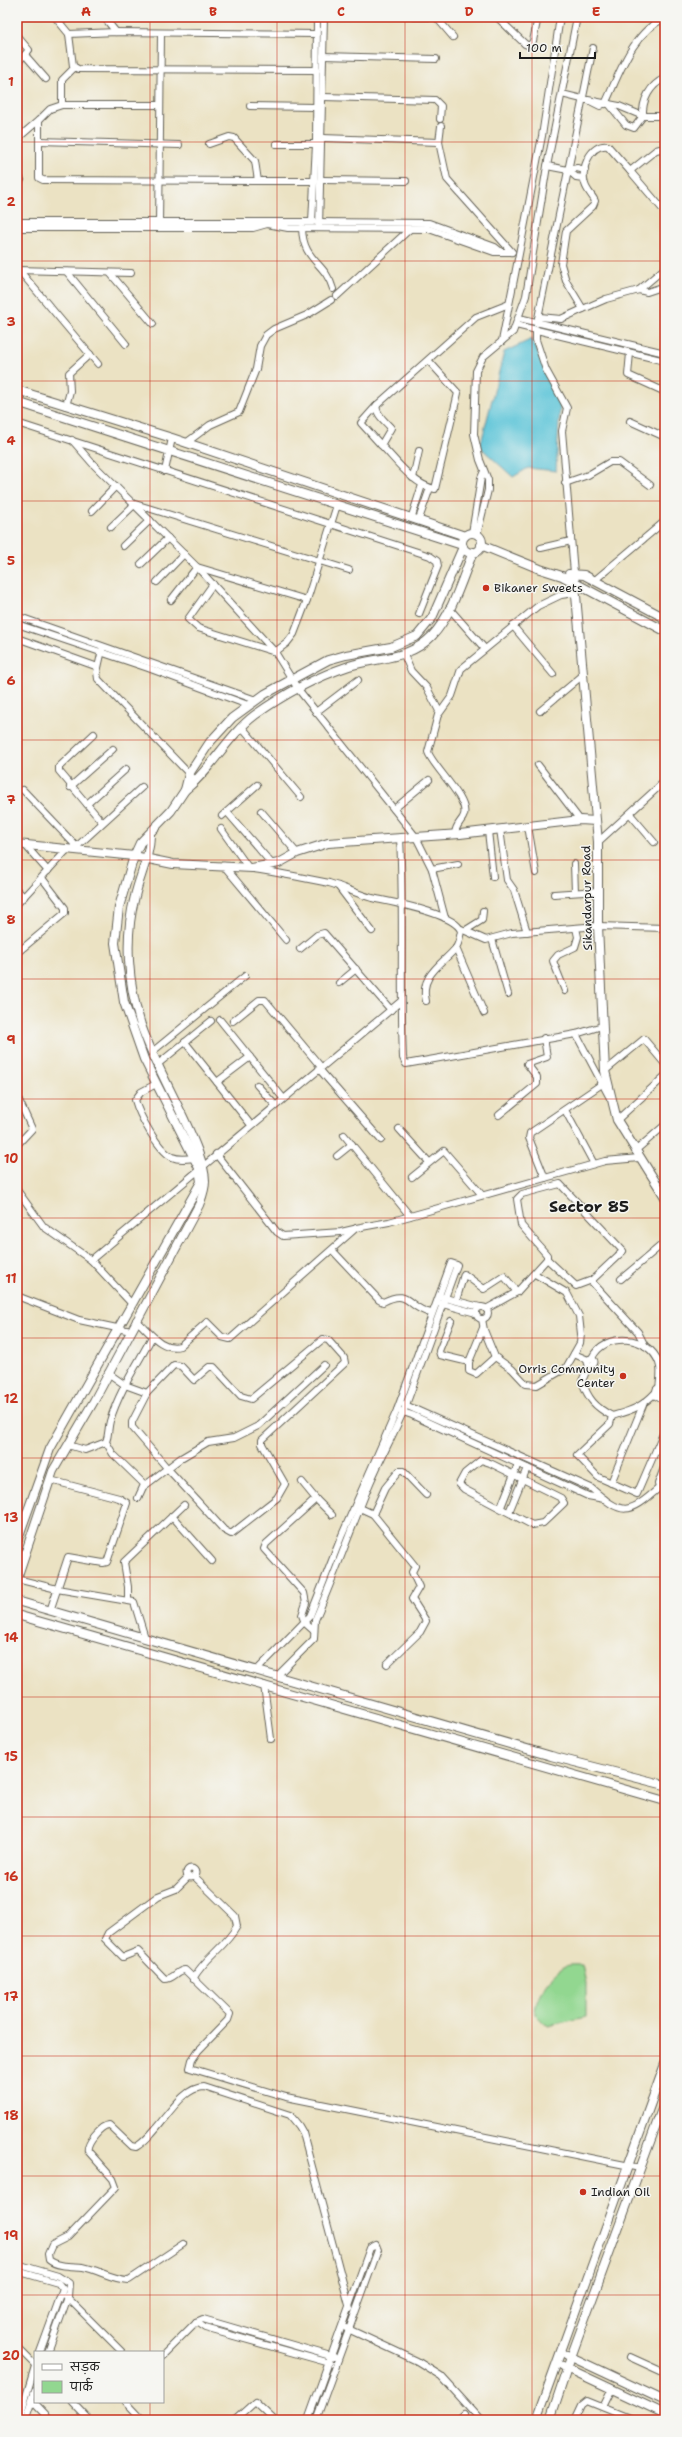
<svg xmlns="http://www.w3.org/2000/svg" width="682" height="2437" viewBox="0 0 682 2437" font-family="'Shantell Sans','Playpen Sans Deva',sans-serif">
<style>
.green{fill:#92d790;stroke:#577a56}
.water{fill:#5cc4d8;stroke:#3c707a}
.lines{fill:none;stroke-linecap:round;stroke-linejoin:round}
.street-casing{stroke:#646156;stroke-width:8}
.secondary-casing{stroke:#646156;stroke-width:10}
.street{stroke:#fff;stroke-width:6}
.secondary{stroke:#fff;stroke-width:8}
.grid{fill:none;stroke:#c8321e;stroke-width:1;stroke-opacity:0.55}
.poi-dot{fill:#c8321e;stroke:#f6f6f2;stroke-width:1.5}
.labels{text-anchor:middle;stroke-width:3;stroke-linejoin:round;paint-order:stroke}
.poi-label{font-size:12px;fill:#1c1c1c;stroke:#f6f6f2;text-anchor:start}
.street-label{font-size:12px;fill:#1c1c1c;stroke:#f6f6f2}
.district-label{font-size:16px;font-weight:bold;fill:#1c1c1c;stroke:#f6f6f2}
.neatline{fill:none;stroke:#c8321e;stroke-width:1.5}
.grid-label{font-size:13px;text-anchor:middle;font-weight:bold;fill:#c8321e}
</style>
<rect width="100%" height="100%" fill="#f6f6f2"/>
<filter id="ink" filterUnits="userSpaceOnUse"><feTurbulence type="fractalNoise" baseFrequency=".025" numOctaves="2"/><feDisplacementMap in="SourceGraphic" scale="8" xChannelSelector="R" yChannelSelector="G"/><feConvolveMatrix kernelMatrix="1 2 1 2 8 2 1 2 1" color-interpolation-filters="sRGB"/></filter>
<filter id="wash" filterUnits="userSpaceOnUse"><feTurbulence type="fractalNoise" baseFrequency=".012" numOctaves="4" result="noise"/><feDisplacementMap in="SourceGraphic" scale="16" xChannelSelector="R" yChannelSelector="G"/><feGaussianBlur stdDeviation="0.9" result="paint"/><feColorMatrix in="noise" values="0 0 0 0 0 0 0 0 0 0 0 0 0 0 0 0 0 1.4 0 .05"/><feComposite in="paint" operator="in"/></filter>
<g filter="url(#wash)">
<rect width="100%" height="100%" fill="#ebe2c3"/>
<path class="green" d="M582 1965 586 1983V2017L547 2026 535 2014C535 1996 548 1977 564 1967 568 1964 577 1965 582 1965Z"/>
<path class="water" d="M532 339 560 406 556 471 528 468 513 477 480 447 504 352Z"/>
</g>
<g filter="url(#ink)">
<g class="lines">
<g class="street-casing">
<g id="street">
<path d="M55 17 69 34 73 66 78 69 317 70"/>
<path d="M104 17 116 32"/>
<path d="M414 17H436L453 37"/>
<path d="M497 17 525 44 530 46 533 41 538 17"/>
<path d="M17 21 20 17"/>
<path d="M69 34 116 32 316 34"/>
<path d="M17 36 29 50 17 63"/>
<path d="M25 55 46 79"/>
<path d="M323 56 436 59"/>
<path d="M562 94 586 100"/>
<path d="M323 97 435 100 441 106 440 119"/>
<path d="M603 104 600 106 588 100 619 106 643 116H665"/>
<path d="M605 104C619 75 632 32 665 18"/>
<path d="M609 104 626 125 634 128 643 116C642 100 650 85 665 78"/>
<path d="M62 105V80L74 68"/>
<path d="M160 105H62L50 109 39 120V178L43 180 258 181"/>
<path d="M250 106 315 107"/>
<path d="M441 126 439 142 447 179 512 252"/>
<path d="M322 138 439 142"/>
<path d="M17 139 39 120"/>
<path d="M39 141 179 145"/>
<path d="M209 144 229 137 234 138 255 161 258 181H315"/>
<path d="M276 144H316"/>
<path d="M665 151 660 149 656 150 630 171 608 146C590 143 580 170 585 184 587 191 592 195 595 201L593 206 566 231 561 264 566 281 583 309 606 299 639 290 665 268"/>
<path d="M547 166 568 170"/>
<path d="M630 171 665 212"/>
<path d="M17 174 21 180 17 184"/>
<path d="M583 178 576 177 568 170 577 168 585 170"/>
<path d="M321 180 406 181"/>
<path d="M17 222H312L316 144 317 17"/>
<path d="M316 222 429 223 495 247 500 251"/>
<path d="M159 226 161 33"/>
<path d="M17 228H253L267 224 288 228 429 229 494 252H510"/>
<path d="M302 228C303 262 325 261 333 289"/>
<path d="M319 228 324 17"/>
<path d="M17 270 131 273"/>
<path d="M19 270 98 364"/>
<path d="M67 272 126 344"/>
<path d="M110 273 153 324"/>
<path d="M639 290 647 292 665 286"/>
<path d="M337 296 410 229"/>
<path d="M540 317 561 319 583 309"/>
<path d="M519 318 665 353"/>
<path d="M537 323 593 48"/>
<path d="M516 325 665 361"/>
<path d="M536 329V340L546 370 567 408 562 431 574 573"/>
<path d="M502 341 542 136 560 17"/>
<path d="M630 353 628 375 661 390"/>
<path d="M428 360 458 393 435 489C412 484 397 461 381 445L391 428C386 422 374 413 377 405L476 317 509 304"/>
<path d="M377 405 361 423 381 445"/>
<path d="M66 406 70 391 69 373 90 354"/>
<path d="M630 421 665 437"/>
<path d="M17 423 430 556 437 561 438 566 419 614"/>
<path d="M72 440 92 463 197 567 275 652 298 689 416 837 432 869 445 918"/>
<path d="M186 443 210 425 239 412 256 369 260 346 266 335 274 329 307 315 331 300"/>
<path d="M165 471 172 438"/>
<path d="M413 478 419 451"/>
<path d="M565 483 588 475 610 462H619L650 485"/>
<path d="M92 511 116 486"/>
<path d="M412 516 422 485"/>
<path d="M419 519 430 488"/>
<path d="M111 527 135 504 349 570"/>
<path d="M472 533 481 478 484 471"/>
<path d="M477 535 488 490V480L480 460 474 434 476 371 483 357 513 332 526 296 547 166 577 17"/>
<path d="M123 546 150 520"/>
<path d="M541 548 571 541"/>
<path d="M141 564 168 538"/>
<path d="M595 580 665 521"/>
<path d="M157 582 184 554"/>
<path d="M213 584 188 619 198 628 275 652 287 643 294 634 307 600 337 505"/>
<path d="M171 600 197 567 307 600"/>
<path d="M449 608 485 649"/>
<path d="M17 616 256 700"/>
<path d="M17 624 148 668 248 705"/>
<path d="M513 626 553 674"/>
<path d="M17 638 98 667"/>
<path d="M102 650 97 672 98 679 196 781"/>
<path d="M404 655 411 671 427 688 439 711 428 752C433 767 469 799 464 815 462 822 456 823 455 834"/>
<path d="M540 711 583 675"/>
<path d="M316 712 358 680"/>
<path d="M439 714 452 696 461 669 538 606 561 595 575 593"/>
<path d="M242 727 301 797"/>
<path d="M94 734 59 767V771L102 822"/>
<path d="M538 765 580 820"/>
<path d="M70 787 113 749"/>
<path d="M23 790 77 847"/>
<path d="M87 804 126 769"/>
<path d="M394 809 429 780"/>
<path d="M261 811 297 853"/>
<path d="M227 812 272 864"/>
<path d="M630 814 654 842"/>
<path d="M222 816 257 785"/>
<path d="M528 826 536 873"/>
<path d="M221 829 248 867"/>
<path d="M500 829 507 880 514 890 527 932"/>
<path d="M488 831 493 877"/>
<path d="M400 838C404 911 400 985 403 1058L406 1064 576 1034 602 1026"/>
<path d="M598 842 665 781"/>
<path d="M26 846 48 871"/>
<path d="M73 850 142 787"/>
<path d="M574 864 575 892"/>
<path d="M224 866 286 940"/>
<path d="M254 869C279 873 304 878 329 883 343 887 357 894 372 898 390 902 455 913 461 931 460 936 459 945 455 949 442 964 419 976 426 1001"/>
<path d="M432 869 458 864"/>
<path d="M338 886 372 931"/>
<path d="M17 890 24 897"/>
<path d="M554 894 598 891"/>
<path d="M17 904 66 851"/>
<path d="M461 929 486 940 512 933 598 926 665 928"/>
<path d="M466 930 482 920 483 911"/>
<path d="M492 939 508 994"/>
<path d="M456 948 484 1013"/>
<path d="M300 949 317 935 324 933 391 1010"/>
<path d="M17 953 65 913V908L42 878"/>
<path d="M339 983 356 969"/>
<path d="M565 991 553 961 558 955 575 947 578 937 576 928"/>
<path d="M220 1020 283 1098"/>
<path d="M233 1021 259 1000H265L321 1067"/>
<path d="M576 1034 610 1098"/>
<path d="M185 1042 251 1125"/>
<path d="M152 1052 245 976"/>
<path d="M158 1064 211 1021"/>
<path d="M319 1069 381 1140"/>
<path d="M605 1071 644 1039 665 1064"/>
<path d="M217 1082 250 1057"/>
<path d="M156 1084 141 1092 135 1100C139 1115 158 1150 172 1157 179 1160 186 1159 194 1158"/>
<path d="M257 1085 275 1105"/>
<path d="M17 1096 32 1129 17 1145"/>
<path d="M565 1110 594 1164"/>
<path d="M499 1115 537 1084V1077L527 1064 547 1057 544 1038"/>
<path d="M617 1120 665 1076"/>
<path d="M399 1129 429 1162"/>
<path d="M344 1135 410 1216"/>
<path d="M635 1151 665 1125"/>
<path d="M216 1154 277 1232 283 1236 341 1232 354 1229"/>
<path d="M337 1156 352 1144"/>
<path d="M412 1177 444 1151 482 1195"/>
<path d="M545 1178 529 1138 530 1133 602 1084"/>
<path d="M17 1190 44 1227 91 1260 400 1002"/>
<path d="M334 1252 379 1300 383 1302C411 1288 406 1308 431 1313"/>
<path d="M547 1259 576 1286 592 1280"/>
<path d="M91 1260 131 1303"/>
<path d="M621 1279 665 1242"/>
<path d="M17 1296 79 1320 131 1331"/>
<path d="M441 1297 480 1307"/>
<path d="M456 1301 464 1274 484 1289 504 1276 517 1292"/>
<path d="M439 1303 476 1313"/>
<circle cx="482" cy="1313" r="6"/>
<path d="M486 1309 517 1292 547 1259V1255L521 1225 517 1199 522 1194 560 1184 623 1251 591 1281 638 1332 645 1346"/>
<path d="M482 1319 484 1330 495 1357 512 1369 526 1384 537 1385 566 1368 580 1343 581 1334 579 1316 567 1293 535 1274"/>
<path d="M136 1320C149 1331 161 1351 180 1346L207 1322 222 1337 230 1339 356 1228 389 1222 605 1161 639 1158"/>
<path d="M451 1321 439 1351 440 1355 469 1362"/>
<path d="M483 1328 469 1362V1371L476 1374 495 1357"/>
<path d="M323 1339 328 1340 344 1358 345 1363 262 1440V1444L285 1484 277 1498 231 1534 224 1530 168 1469 132 1427V1422L147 1393 174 1365 181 1366 194 1380 209 1367H214L241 1396 251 1399Z"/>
<path d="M574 1354 588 1360"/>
<path d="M592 1358C605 1331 649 1335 659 1363 662 1371 660 1380 659 1388"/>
<circle cx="591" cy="1362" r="3.5"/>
<path d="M589 1365 582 1381C588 1399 595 1407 612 1416L610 1424 577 1455 598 1477 637 1494 665 1429"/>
<path d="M108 1373 125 1385 147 1393"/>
<circle cx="659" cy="1391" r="3"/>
<path d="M654 1395 665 1401"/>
<path d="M403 1404 591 1488C623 1516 628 1515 659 1488"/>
<path d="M612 1416C632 1410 641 1408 656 1392"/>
<path d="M68 1445 85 1450 106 1442"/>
<path d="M481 1460 490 1463 561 1498 564 1503 543 1523 532 1525 464 1489 459 1484 465 1473Z"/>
<path d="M665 1465 658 1484 659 1488 665 1480"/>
<path d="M50 1480 119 1498 127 1503 107 1562 103 1563 68 1557 50 1611"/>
<path d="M302 1482 316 1499 266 1544 264 1549 304 1593 306 1603 302 1615 305 1623 314 1631"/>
<path d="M611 1483 643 1405"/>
<path d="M145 1485 113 1454 106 1442C109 1434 108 1428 110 1421 119 1391 138 1363 152 1337"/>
<path d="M138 1498 143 1487 181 1458 208 1442 234 1438 258 1426 324 1365"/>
<path d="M316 1499 332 1515"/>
<path d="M501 1507 518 1464"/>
<path d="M360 1508 373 1514 415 1566 412 1572 419 1587 412 1599 426 1621 420 1632 387 1664"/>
<path d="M509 1512 527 1468"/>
<path d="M373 1514 385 1488 399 1471H403L426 1495"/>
<path d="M172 1516 212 1561"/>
<path d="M17 1579 57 1589 134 1602 145 1638"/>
<path d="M128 1601V1587L124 1562 184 1505"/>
<path d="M257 1670 310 1616 342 1535 397 1410"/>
<path d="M277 1676 314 1639 315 1620C335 1575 351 1528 370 1483 381 1457 395 1432 406 1405L457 1265 451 1263 397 1410 412 1415 588 1496 604 1499"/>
<path d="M264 1685 271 1739"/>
<circle cx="191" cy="1873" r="4.5"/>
<path d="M188 1877 176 1889 158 1896 108 1933 105 1939 123 1957 138 1951 165 1979C174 1979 177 1970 185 1970L230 2014 228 2020 198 2051 192 2060 190 2068 286 2097 640 2168"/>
<path d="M193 1979C204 1958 226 1947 237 1926L235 1916 194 1876"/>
<path d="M183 2244 129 2280C113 2280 99 2270 83 2267 72 2266 58 2267 49 2260L48 2254 52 2245 68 2237 116 2187 113 2179 88 2151C86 2143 101 2125 109 2125L131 2146 136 2147C160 2133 178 2087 204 2087L290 2115 299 2126 303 2133 350 2309"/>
<path d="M17 2264 58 2276 69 2283 68 2297 48 2352"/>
<path d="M17 2271 58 2283 63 2289 40 2352"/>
<path d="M66 2296 122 2352"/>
<path d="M196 2322 205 2328 330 2363"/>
<path d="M346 2328 417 2361 441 2376 481 2420"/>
<path d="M17 2347 35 2365"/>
<path d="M163 2355 196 2322 203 2319 334 2357"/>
<path d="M630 2357 665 2373"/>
<path d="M32 2400 51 2420"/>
<path d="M72 2402 89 2420"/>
<path d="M126 2402 143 2420"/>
<path d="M603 2407 612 2389"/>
<path d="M19 2420 35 2366"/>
<path d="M25 2420 35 2390"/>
<path d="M235 2420 255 2402 274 2420"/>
<path d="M308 2420 370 2248 376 2245 378 2250 316 2420"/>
<path d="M458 2420 464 2414"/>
<path d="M575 2420 582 2405 587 2401 634 2420"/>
</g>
</g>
<g class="secondary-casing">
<g id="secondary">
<path d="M17 390 172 438 465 536"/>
<path d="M17 402 462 545"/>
<circle cx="472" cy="543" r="10"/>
<path d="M481 545 540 569 562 576 665 631"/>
<path d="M574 573 598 842V926L605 1071 617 1120 665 1197"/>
<path d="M569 574 584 575 665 618"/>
<path d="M185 790C212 769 227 736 255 715 283 695 316 677 349 666 378 657 409 660 432 636 452 615 462 579 473 552"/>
<path d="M17 844 134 856 173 864 252 868 279 863 297 853 328 843 460 834 580 820 596 821"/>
<path d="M17 1541 50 1449 201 1182 199 1168 144 1059 124 1002 115 943 119 907 134 856 140 843 171 811 185 790 189 774 210 742 232 718 265 694 328 660 346 655 391 647 417 636 432 618 463 547"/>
<path d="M17 1578 53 1471 94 1401 199 1205C202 1197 205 1190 205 1181 205 1170 201 1160 197 1149 181 1107 156 1068 141 1025 128 984 124 938 135 896 140 875 150 856 150 835"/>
<path d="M17 1601 551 1756 665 1785"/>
<path d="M17 1615 665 1801"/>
<path d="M567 2355 665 2401"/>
<path d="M563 2366 665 2414"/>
<path d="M536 2420 665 2064"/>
<path d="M550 2420 571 2357 665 2101"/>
</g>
</g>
<use href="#street" class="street"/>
<use href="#secondary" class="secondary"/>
</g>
</g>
<path class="grid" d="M150 17V2352M277 17V2420M405 17V2420M532 17V2420M17 142H665M17 261H665M17 381H665M17 501H665M17 620H665M17 740H665M17 860H665M17 979H665M17 1099H665M17 1218H665M17 1338H665M17 1458H665M17 1577H665M17 1697H665M17 1817H665M17 1936H665M17 2056H665M17 2176H665M17 2295H665M150 2402V2420"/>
<g class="poi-dot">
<circle cx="486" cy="588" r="4"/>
<circle cx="623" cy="1376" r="4"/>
<circle cx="583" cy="2192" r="4"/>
</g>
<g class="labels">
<g class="poi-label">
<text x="494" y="592">Bikaner Sweets</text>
<text x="615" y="1373" text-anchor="end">Orris Community<tspan x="615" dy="14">Center</tspan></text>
<text x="591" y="2196">Indian Oil</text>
</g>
<g class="street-label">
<text transform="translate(587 898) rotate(-91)" y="4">Sikandarpur Road</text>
</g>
<g class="district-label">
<text x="589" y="1212">Sector 85</text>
</g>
</g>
<rect width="682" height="2437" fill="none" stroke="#f6f6f2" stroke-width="44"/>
<rect x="34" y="2351" width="130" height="52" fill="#f6f6f2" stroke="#9f9f9c"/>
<rect x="42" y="2364" width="20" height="6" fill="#ffffff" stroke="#9f9f9c"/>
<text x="70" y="2371" font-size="12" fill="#1c1c1c">सड़क</text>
<rect x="42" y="2381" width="20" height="12" fill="#92d790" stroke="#9f9f9c"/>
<text x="70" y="2391" font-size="12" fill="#1c1c1c">पार्क</text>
<path d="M520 52v6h75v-6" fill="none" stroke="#1c1c1c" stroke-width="2"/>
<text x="526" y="52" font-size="12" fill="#1c1c1c" stroke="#f6f6f2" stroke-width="3" paint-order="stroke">100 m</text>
<rect x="22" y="22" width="638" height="2393" class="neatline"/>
<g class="grid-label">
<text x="86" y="16">A</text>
<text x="213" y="16">B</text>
<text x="341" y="16">C</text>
<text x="469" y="16">D</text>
<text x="596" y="16">E</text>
<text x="11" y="86">1</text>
<text x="11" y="206">2</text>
<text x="11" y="326">3</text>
<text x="11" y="445">4</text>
<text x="11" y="565">5</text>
<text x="11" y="685">6</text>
<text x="11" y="804">7</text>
<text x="11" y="924">8</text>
<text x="11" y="1044">9</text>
<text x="11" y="1163">10</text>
<text x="11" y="1283">11</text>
<text x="11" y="1403">12</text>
<text x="11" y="1522">13</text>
<text x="11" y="1642">14</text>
<text x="11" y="1761">15</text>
<text x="11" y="1881">16</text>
<text x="11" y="2001">17</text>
<text x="11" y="2120">18</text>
<text x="11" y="2240">19</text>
<text x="11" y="2360">20</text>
</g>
</svg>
